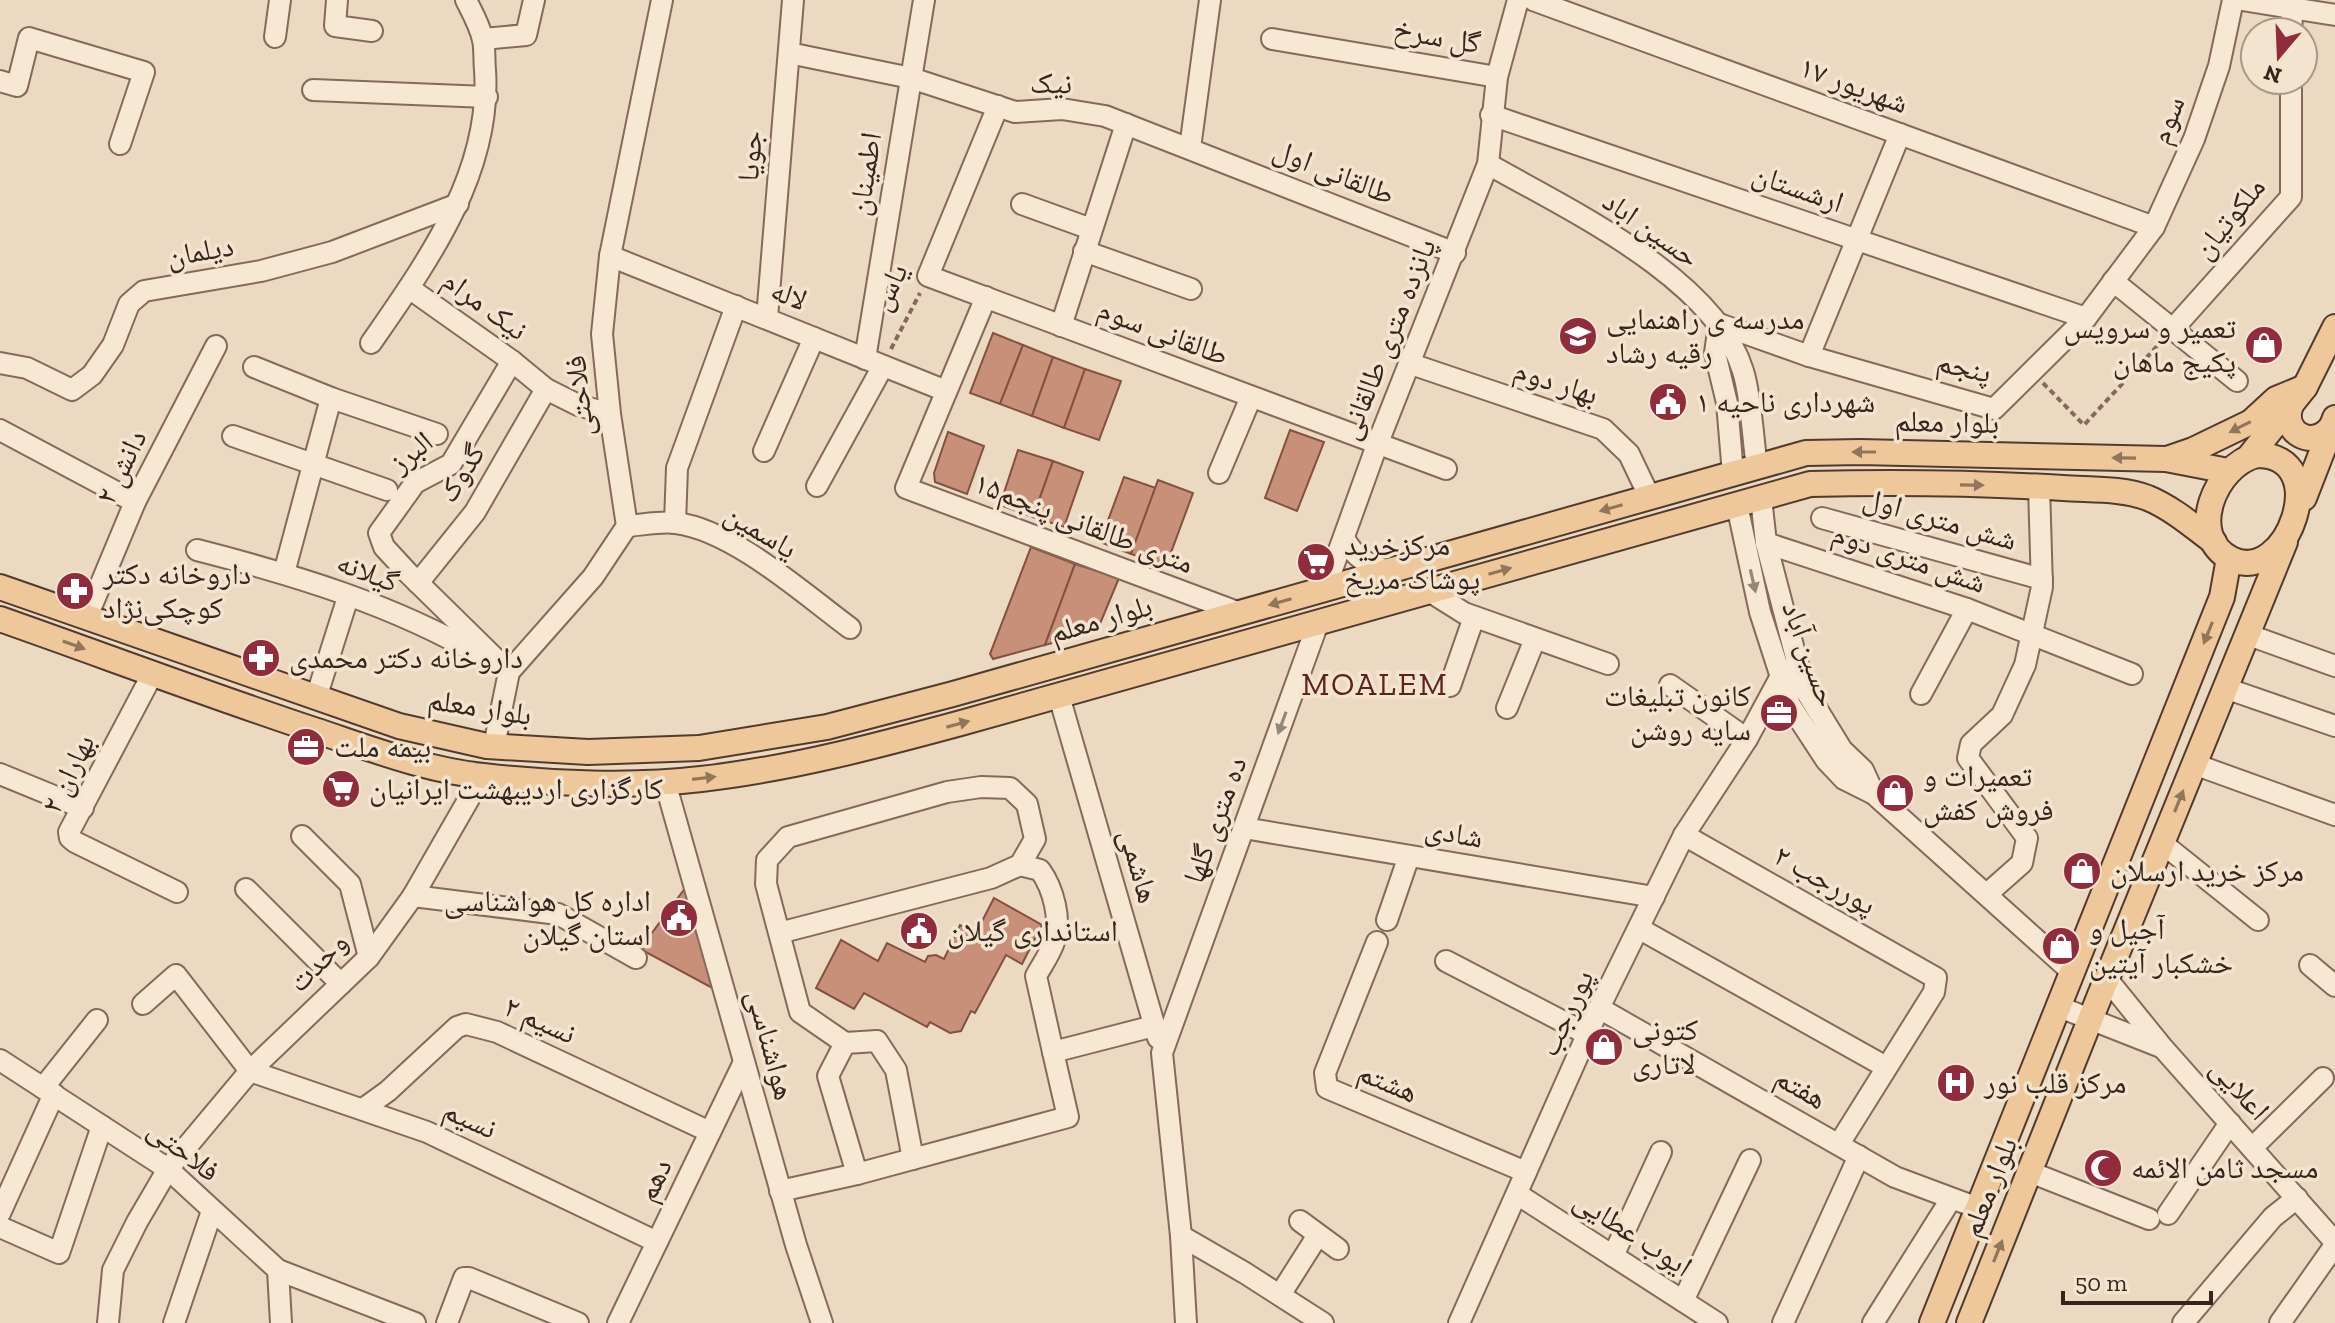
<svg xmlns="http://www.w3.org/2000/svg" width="2335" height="1323" viewBox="0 0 2335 1323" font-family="'Zilla Slab','Noto Naskh Arabic',serif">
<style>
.building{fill:#c88f79;stroke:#825141;stroke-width:2}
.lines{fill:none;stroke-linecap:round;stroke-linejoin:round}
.minor-casing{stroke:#846a5a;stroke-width:24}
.major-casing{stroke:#523a2e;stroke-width:28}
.path{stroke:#846a5a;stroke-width:4;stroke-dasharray:6 4;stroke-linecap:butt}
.minor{stroke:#f7e8d4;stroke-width:20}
.major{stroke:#eec89a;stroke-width:24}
.oneway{fill:#92765c}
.oneway2{fill:#968678}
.labels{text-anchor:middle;stroke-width:7;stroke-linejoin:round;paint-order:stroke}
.street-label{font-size:30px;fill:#35251d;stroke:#f3e4d0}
.poi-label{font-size:30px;fill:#35251d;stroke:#f3e4d0;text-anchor:start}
.neighbourhood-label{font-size:32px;letter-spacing:2px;fill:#5f231f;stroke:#f3e4d0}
</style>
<rect width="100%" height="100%" fill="#ecd9c1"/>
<g class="building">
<path d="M993 333 1023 345 1000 404 970 393Z"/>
<path d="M1023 345 1053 357 1032 416 1000 404Z"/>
<path d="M1053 357 1085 369 1064 428 1032 416Z"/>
<path d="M1085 369 1121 381 1099 440 1064 428Z"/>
<path d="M1290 430 1324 442 1297 511 1265 498Z"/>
<path d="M948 432 984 446 967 494 935 482 934 473Z"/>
<path d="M1018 450 1053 461 1033 517 1000 505Z"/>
<path d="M1053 461 1083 472 1064 527 1033 517Z"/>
<path d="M1124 477 1156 488 1131 554 1100 542Z"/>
<path d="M1158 480 1193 493 1166 566 1131 554Z"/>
<path d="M1031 547 1075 564 1045 645 993 659 990 654Z"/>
<path d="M1075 564 1119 578 1097 631 1045 645Z"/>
<path d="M686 887 716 990 640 949Z"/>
<path d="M994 898 1042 925 1022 964 1006 955 975 1013 971 1011 961 1031 950 1033 930 1022 927 1027 864 993 854 1009 816 988 841 940 878 961 887 943 925 962 928 956 936 955 944 959 960 925 976 933Z"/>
</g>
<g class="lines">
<g class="minor-casing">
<g id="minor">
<path d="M337 0 335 26 372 31"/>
<path d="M1533 0 2154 227"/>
<path d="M2242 0 2335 15"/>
<path d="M2291 32 2293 0"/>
<path d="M275 37 280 0"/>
<path d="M483 39 526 35 534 0"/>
<path d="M1272 39 1497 77"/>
<path d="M789 53 911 78 1015 112 1062 109 1105 116 1455 253"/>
<path d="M0 81 17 86 29 38 144 72 120 144"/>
<path d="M313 90 487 97"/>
<path d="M998 106 928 276 1446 469"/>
<path d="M1491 115 2086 318"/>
<path d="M1190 148 1210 0"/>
<path d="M1488 164C1567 209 1715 278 1743 371 1751 396 1753 440 1757 467"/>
<path d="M1022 204 1091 229"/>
<path d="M1084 251 1191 289"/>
<path d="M610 256 946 391"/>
<path d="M2113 281 2237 381"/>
<path d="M409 288 512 361 546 389 578 405 610 414"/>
<path d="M986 297 906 488 1240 613"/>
<path d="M767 318 793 0"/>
<path d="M1719 324 1809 356 1994 409 2086 318 2154 227 2194 139 2219 66 2233 0"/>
<path d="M1719 324 1715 353 1727 403 1733 474"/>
<path d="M1061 326 1126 124"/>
<path d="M2172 330 2291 197V80"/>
<path d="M371 343C427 262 492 173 485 70 484 60 485 49 483 40 480 26 472 12 466 0"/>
<path d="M1809 356 1900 134"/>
<path d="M865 359 924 0"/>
<path d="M0 363 27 368 72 390 92 375 113 345 129 304 144 291 261 271 332 252 458 204"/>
<path d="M1411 364 1603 429 1629 454 1650 498"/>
<path d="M254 367 331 398 437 434"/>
<path d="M0 430 135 502"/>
<path d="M233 436 387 490"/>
<path d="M764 451 814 338"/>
<path d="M1219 473 1251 397"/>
<path d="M817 486 883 366"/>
<path d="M1761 498 1766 543 1804 688 1842 750 1863 770 1874 794"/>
<path d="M1737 505 1760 612 1790 705 1826 760 1844 779 1874 794 2071 971"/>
<path d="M1822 518 2042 579"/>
<path d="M675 523 677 468 736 306"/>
<path d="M627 526C642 525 661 521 676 523 733 530 804 594 850 628"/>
<path d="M1344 538C1355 558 1366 564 1388 571"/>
<path d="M1766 543 1967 609 2132 674"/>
<path d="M197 550C295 575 394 605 481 656"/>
<path d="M284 573 331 398"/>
<path d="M418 583 475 512 546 389"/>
<path d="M1325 589 1377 445 1488 164 1497 77 1518 0"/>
<path d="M1429 591 1464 613 1608 664"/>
<path d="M87 617 135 502 216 346"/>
<path d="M2246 634 2335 666"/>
<path d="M509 672 408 573 384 547 379 533 415 483 451 464 512 361"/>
<path d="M153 673 69 832 70 838 75 842 177 892"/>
<path d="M1670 685 1747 739"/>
<path d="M1450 686 1474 617"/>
<path d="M2225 688 2335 726"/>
<path d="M1921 694 1967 609"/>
<path d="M1059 696 1158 1038"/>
<path d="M316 698 348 597"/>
<path d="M1507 708 1535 639"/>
<path d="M494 746 509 672 593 577 627 526 610 414 602 334 610 256 662 0"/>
<path d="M2194 764 2335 815"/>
<path d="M0 774 83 808"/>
<path d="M665 782 796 1245 822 1323"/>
<path d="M1244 828 1654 897"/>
<path d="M1684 835 1936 978 1934 992 1839 1144"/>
<path d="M302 836 350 884 369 957"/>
<path d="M2162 843 2258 920"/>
<path d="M1020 865 1040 870C1053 888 1062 920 1054 942 1050 954 1042 965 1036 976L1053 1052"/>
<path d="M246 889 341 984"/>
<path d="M1987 894 2022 863 2027 838 1968 758 1971 744 2002 715 2025 665 2042 587 2039 487"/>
<path d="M413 896 558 914 636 958"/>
<path d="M1387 920 1409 856"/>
<path d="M1640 929 1886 1067"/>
<path d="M779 933 991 878 1020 865 1035 839 1027 804 1010 788 981 787 947 792 788 837 767 860 766 884 800 1012 845 1043"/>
<path d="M1377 942 1325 1073 1327 1088 1526 1172"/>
<path d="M1446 961 1587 1034"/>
<path d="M2310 965 2335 986"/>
<path d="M2107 979 2163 1048 2335 1242"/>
<path d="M143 1004 176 975 250 1071 427 1132 657 1242"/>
<path d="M2057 1006 2161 1047"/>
<path d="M1599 1008 1895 1177 1978 1208"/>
<path d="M0 1060 168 1169 278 1270 281 1323"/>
<path d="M43 1088 97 1020"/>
<path d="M363 1109 388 1091 457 1027 466 1024 497 1032 710 1132"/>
<path d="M2252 1148 2323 1078"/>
<path d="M2030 1172 2149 1219"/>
<path d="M857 1174 828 1076 845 1043 877 1041 896 1070 913 1159"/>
<path d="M780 1191 857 1174 1068 1117 1053 1052 1154 1026"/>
<path d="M1517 1194 1717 1323"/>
<path d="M0 1213 54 1094"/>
<path d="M2168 1214 2230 1123"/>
<path d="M1300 1221 1338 1249"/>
<path d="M0 1227 59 1253 102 1126"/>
<path d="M1181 1236 1245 1273 1323 1323"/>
<path d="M1613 1256 1661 1152"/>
<path d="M278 1270 415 1323"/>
<path d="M1280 1295 1318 1235"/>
<path d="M1683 1301 1750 1160"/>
<path d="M108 1323 113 1270 137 1222 168 1169 250 1071 369 957 413 896 482 776"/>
<path d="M174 1323 212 1211"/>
<path d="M447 1323 464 1278H469L578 1323"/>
<path d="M618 1323 744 1062"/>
<path d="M1186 1323 1181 1236 1162 1053 1318 623"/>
<path d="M1459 1323 1599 1008 1684 835 1747 739 1781 676 1797 665"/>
<path d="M1783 1323 1859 1156"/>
<path d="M1873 1323 1951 1199"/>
<path d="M2183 1323 2273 1217 2297 1198"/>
<path d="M2280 1323 2335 1245"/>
</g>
</g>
<g class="major-casing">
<g id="major">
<path d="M2291 405C2280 433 2314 451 2332 426"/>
<path d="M2257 455C2335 455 2287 587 2231 559 2186 536 2215 465 2257 455Z"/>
<path d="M2249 457 2305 387 2335 327"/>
<path d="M2167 459 2193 450 2251 422 2276 399 2305 387"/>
<path d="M2304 498 2335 418"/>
<path d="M0 587 399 726 487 746 588 752 699 748 827 727 953 694 1806 453 1860 452 2166 459 2228 471"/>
<path d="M0 619C105 656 209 695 314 730 369 748 425 770 483 776 551 784 634 787 701 779 790 769 876 746 961 723L1810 484C1894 482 1979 483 2063 488 2090 490 2122 488 2148 498 2172 508 2193 526 2214 542"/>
<path d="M1932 1323 2222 597 2229 558"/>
<path d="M1969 1323 2100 995 2285 542"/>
</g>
</g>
<g class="path">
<path d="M891 349 920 293"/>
<path d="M2043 383 2084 425 2161 342"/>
</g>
<use href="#minor" class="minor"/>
<use href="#major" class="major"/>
</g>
<defs><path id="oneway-solid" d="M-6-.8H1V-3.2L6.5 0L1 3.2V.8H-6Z" transform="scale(2)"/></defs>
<g class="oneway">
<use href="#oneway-solid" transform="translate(2240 427) rotate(153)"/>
<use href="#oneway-solid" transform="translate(1864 452) rotate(-180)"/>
<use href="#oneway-solid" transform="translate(2124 458) rotate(-179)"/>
<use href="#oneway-solid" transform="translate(1972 485) rotate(1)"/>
<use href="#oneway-solid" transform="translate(1611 508) rotate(164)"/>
<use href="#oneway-solid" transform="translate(1500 571) rotate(-16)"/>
<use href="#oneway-solid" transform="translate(1280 602) rotate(164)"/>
<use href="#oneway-solid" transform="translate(2208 633) rotate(112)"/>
<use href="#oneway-solid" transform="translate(74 645) rotate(20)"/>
<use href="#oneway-solid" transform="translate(958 724) rotate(-15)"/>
<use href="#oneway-solid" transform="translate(704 778) rotate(-7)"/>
<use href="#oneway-solid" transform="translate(2179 801) rotate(-68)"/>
<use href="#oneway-solid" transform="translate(1998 1251) rotate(-68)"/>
</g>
<g class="oneway2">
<use href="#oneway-solid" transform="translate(1753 581) rotate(77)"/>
<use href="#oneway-solid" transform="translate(1282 723) rotate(110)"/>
</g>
<defs>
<g id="school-disc" transform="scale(2)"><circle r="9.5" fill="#902c3b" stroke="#f3e4d0"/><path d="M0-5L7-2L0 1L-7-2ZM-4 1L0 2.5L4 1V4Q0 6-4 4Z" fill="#fff"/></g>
<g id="shop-disc" transform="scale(2)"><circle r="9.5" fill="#902c3b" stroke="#f3e4d0"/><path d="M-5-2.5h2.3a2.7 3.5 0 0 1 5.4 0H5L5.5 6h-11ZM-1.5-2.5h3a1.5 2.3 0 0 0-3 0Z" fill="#fff"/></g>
<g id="civic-disc" transform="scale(2)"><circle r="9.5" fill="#902c3b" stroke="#f3e4d0"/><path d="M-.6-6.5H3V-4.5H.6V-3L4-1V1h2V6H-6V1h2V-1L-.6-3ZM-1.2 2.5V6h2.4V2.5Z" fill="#fff"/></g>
<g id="supermarket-disc" transform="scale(2)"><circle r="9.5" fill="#902c3b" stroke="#f3e4d0"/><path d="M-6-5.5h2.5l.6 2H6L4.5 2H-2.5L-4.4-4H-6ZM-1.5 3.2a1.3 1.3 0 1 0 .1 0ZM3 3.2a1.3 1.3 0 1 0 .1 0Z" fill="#fff"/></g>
<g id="pharmacy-disc" transform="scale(2)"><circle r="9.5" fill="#902c3b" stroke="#f3e4d0"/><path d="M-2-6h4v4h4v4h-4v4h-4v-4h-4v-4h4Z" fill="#fff"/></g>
<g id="office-disc" transform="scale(2)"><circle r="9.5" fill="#902c3b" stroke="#f3e4d0"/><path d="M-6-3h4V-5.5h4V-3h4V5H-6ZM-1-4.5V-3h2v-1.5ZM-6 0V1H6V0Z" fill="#fff"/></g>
<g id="hospital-disc" transform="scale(2)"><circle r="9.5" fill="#902c3b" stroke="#f3e4d0"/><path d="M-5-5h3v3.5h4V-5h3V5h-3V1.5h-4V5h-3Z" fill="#fff"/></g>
<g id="mosque-disc" transform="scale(2)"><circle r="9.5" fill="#902c3b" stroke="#f3e4d0"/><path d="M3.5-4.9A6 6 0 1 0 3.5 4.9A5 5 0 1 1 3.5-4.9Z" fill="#fff"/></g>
</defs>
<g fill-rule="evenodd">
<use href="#school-disc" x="1578" y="336"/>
<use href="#shop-disc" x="2264" y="345"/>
<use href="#civic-disc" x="1668" y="402"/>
<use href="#supermarket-disc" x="1316" y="562"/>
<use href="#pharmacy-disc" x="75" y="591"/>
<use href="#pharmacy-disc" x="261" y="658"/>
<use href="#office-disc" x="1779" y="713"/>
<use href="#office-disc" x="306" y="747"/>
<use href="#supermarket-disc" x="341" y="789"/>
<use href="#shop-disc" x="1895" y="793"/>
<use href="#shop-disc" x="2082" y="871"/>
<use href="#civic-disc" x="679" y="918"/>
<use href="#civic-disc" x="919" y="931"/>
<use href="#shop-disc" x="2061" y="946"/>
<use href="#shop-disc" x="1604" y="1047"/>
<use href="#hospital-disc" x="1956" y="1083"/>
<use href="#mosque-disc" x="2103" y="1168"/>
</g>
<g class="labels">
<g class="street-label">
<text transform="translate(1437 36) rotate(10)" y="10">گل سرخ</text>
<text transform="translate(1051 83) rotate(1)" y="10">نیک</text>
<text transform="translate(1854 85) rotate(20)" y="10">۱۷ شهریور</text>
<text transform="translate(2167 120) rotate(-69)" y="10">سوم</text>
<text transform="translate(750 156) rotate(-85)" y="10">جویا</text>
<text transform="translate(1334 172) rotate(22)" y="10">طالقانی اول</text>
<text transform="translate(865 174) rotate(-81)" y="10">اطمینان</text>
<text transform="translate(1798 188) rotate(19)" y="10">ارشستان</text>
<text transform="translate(2229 218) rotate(-51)" y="10">ملکوتیان</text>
<text transform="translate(1651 229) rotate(35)" y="10">حسین اباد</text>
<text transform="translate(200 251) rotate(-10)" y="10">دیلمان</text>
<text transform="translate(889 287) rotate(-64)" y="10">یاس</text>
<text transform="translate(789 295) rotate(22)" y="10">لاله</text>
<text transform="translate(485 305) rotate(36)" y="10">نیک مرام</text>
<text transform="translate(1163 332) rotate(21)" y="10">طالقانی سوم</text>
<text transform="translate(1387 339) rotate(-68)" y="10">پانزده متری طالقانی</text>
<text transform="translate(1964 367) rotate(13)" y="10">پنجم</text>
<text transform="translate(1556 382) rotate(18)" y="10">بهار دوم</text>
<text transform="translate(579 396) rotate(-96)" y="10">فلاحتی</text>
<text transform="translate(1947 422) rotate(1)" y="10">بلوار معلم</text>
<text transform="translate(411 452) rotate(-39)" y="10">البرز</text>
<text transform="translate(121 467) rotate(-64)" y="10">دانش ۲</text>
<text transform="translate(461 473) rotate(-58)" y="10">گدوک</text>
<text transform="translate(1940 519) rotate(16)" y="10">شش متری اول</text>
<text transform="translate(1084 523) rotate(21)" y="10">۱۵متری طالقانی پنجم</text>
<text transform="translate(761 531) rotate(31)" y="10">یاسمین</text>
<text transform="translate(1909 558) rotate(19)" y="10">شش متری دوم</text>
<text transform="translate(368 572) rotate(21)" y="10">گیلانه</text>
<text transform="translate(1101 619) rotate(-16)" y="10">بلوار معلم</text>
<text transform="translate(1810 654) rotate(70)" y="10">حسین آباد</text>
<text transform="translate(480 707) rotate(9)" y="10">بلوار معلم</text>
<text transform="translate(68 774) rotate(-64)" y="10">بهاران ۲</text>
<text transform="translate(1215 820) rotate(-70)" y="10">ده متری گلها</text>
<text transform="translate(1454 833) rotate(10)" y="10">شادی</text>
<text transform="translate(1139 866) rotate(74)" y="10">هاشمی</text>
<text transform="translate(1825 880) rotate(29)" y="10">پوررجب ۲</text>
<text transform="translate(318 962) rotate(-45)" y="10">وحدت</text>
<text transform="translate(1566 1013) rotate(-65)" y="10">پوررجب</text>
<text transform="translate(540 1020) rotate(24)" y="10">نسیم ٢</text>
<text transform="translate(771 1045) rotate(75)" y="10">هواشناسی</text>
<text transform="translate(1388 1082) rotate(23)" y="10">هشتم</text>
<text transform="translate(1801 1088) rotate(30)" y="10">هفتم</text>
<text transform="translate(2240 1089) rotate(48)" y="10">اعلایی</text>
<text transform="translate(470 1119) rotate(24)" y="10">نسیم</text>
<text transform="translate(184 1150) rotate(38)" y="10">فلاحتی</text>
<text transform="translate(654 1180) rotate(-64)" y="10">دهم</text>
<text transform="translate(1989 1187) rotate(-68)" y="10">بلوار معلم</text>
<text transform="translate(1633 1233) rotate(33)" y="10">ایوب عطایی</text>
</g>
<g class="poi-label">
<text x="1606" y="329">مدرسه ی راهنمایی<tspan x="1606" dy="34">رقیه رشاد</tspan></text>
<text x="2236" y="338" text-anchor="end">تعمیر و سرویس<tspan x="2236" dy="34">پکیج ماهان</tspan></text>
<text x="1696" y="412">شهرداری ناحیه ۱</text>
<text x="1344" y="555">مرکزخرید<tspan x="1344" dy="34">پوشاک مریخ</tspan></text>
<text x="103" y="584">داروخانه دکتر<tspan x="103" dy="34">کوچکی‌نژاد</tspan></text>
<text x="289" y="668">داروخانه دکتر محمدی</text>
<text x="1751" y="706" text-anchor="end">کانون تبلیغات<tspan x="1751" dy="34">سایه روشن</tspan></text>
<text x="334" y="757">بیمه ملت</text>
<text x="1923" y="786">تعمیرات و<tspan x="1923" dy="34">فروش کفش</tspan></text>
<text x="369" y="799">کارگزاری اردیبهشت ایرانیان</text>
<text x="2110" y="881">مرکز خرید ارسلان</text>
<text x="651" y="911" text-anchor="end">اداره کل هواشناسی<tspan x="651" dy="34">استان گیلان</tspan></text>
<text x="2089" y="939">آجیل و<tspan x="2089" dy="34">خشکبار آیتین</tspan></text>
<text x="947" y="941">استانداری گیلان</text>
<text x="1632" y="1040">کتونی<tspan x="1632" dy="34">لاتاری</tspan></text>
<text x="1984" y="1093">مرکز قلب نور</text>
<text x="2131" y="1178">مسجد ثامن الائمه</text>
</g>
<g class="neighbourhood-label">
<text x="1375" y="695">MOALEM</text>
</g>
</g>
<g transform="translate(2279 56) rotate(199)"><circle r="38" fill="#f3e4d0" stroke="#a79888" stroke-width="2"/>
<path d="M0-6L14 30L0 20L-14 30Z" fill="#902c3b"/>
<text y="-12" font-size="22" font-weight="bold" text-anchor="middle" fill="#35251d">N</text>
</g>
<path d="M2063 1291v12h148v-12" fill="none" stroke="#35251d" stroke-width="4"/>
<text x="2075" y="1291" font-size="24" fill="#35251d" stroke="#f3e4d0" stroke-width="6" paint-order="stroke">50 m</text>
</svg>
